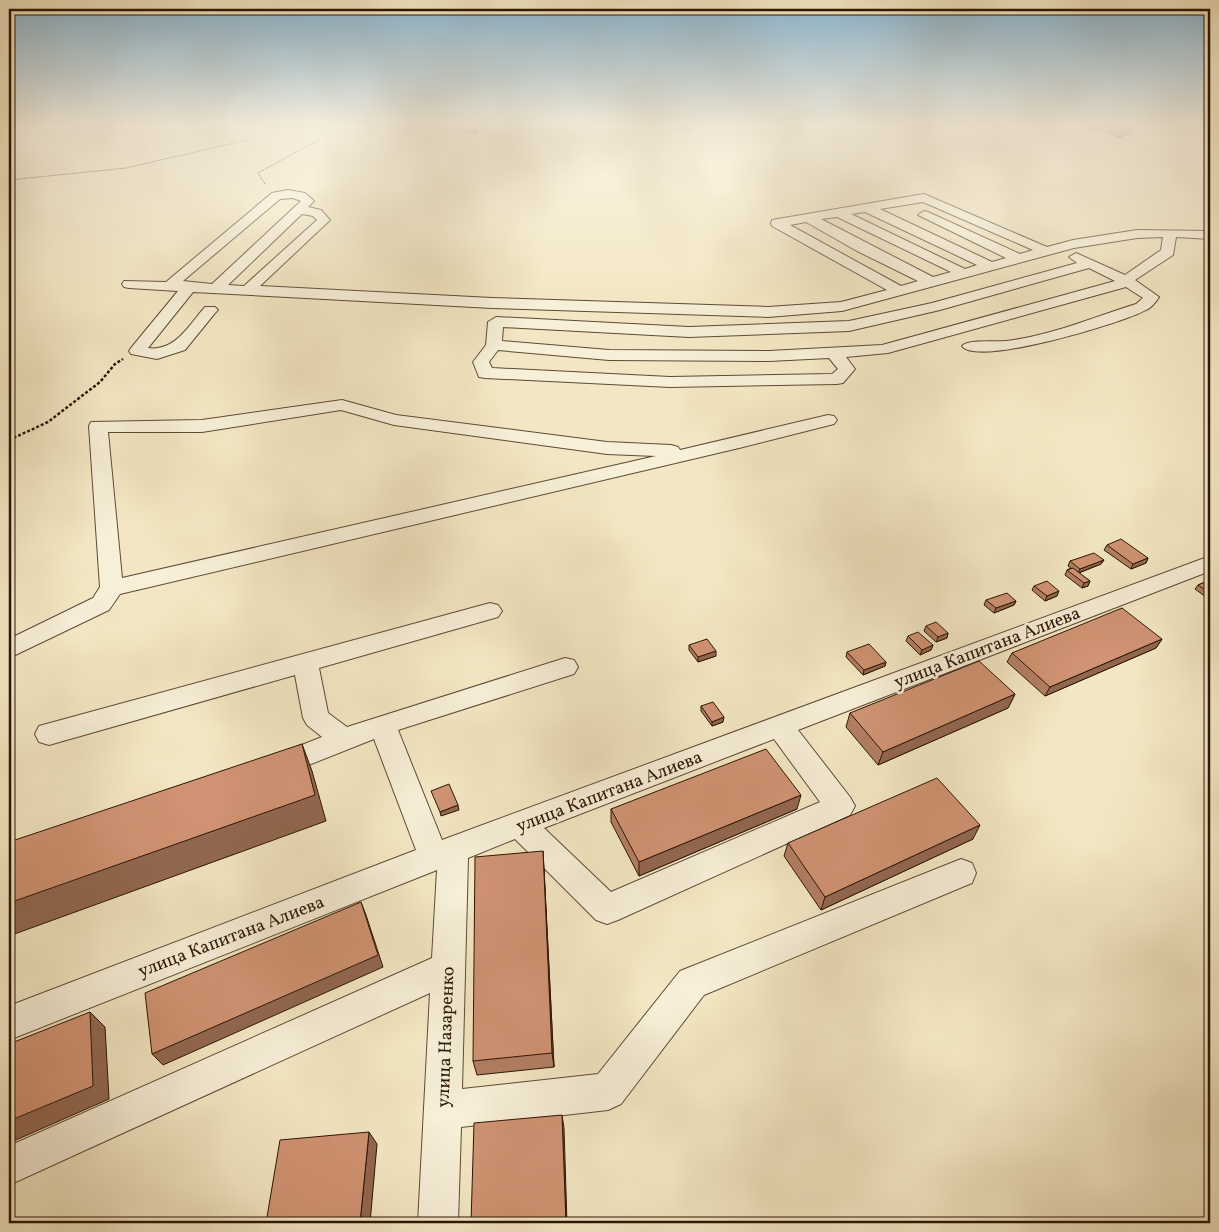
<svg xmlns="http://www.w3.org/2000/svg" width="1219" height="1232" viewBox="0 0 1219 1232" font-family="Vollkorn,serif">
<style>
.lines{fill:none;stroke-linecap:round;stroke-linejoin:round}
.minor-casing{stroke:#5e4a34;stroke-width:2}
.path-far1{stroke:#2c1505;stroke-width:1;stroke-dasharray:2 1;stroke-linecap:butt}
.path{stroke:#2c1505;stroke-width:2.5;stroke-dasharray:3 2;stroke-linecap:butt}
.minor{fill:#f7efd8;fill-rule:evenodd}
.wall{fill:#b37e63;stroke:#2c1505}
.shaded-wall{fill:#926750;stroke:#2c1505}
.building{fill:#d09373;stroke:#2c1505}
.labels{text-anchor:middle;stroke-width:5;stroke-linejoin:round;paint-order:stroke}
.near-street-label{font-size:18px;fill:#2c1505;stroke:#f7efd8}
</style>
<rect width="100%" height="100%" fill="#f3e7c3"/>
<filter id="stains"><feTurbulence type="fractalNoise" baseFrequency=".004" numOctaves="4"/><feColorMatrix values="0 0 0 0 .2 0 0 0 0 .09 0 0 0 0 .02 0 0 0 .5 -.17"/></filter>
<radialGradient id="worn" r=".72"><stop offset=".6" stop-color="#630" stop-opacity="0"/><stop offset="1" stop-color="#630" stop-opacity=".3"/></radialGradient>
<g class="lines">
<g class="minor-casing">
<g id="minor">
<path d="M207 124H327L322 127H212Z"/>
<path d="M288 190 305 193 314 201 308 207 321 210 330 220 260 286 492 298 768 307 841 302 887 290 772 226 771 223 772 220 924 194 1047 247 1073 240 1137 230 1210 231V239L1176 237 1173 255 1135 280 1159 297C1156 302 1151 308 1146 310 1123 323 976 367 962 346 967 339 996 342 1006 341 1050 336 1094 317 1136 304L1143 298 1126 287 888 353 846 357 855 369 843 383 837 384 670 387 485 378 479 377 473 362 486 345 488 322 496 317 689 327 849 321 932 303 1077 263 1069 257 1076 253 1125 275 1161 250 1163 237 1137 238 1074 248 842 311 768 317 492 308 193 292 148 348C175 352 189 325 205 307H215L218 310 215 313 185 350 157 359 131 354 129 351 131 348 178 291 129 288 124 287 122 284 124 281 166 282 272 193ZM293 198 301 201 212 284 183 281 280 199ZM923 202 1033 250 1020 254 928 212 924 211 918 215 1006 258 992 262 880 209ZM865 212 977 265 965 269 851 214ZM302 214 313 216 317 220 244 286 228 285ZM837 217 951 272 933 277 821 219ZM806 222 857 251 918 281 901 286 790 225ZM1089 268 1115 281 882 345 769 351 609 350 502 341 503 327 689 337 849 331 940 310ZM498 350 609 360 769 361 829 358 838 369 832 374 670 377 492 368 489 362Z"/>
<path d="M342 400 396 415 607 442 671 445 678 447 680 450 828 415 834 416 837 420 834 424 739 448 120 594 109 610 9 658V639L93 598 100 587 89 426 91 422 202 420ZM341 410 394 425 607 454 656 456 122 578 108 432H202Z"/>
<path d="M1210 556V571L798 730 850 797 855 806 850 815 618 920 607 924 596 920 515 839 468 858 462 1089 598 1074 680 971 961 859 972 863 976 873 972 883 704 995 621 1104 608 1110 461 1127 458 1223H418L430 993 9 1185V1146L432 958 437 870 9 1040V1006L416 850 374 739 276 778 266 775 262 767 266 759 322 737 307 725 303 718 295 675 49 745 39 742 35 734 39 726 490 603 498 605 502 611 498 617 319 668 328 713 347 727 565 658 574 660 578 667 574 674 398 730 442 840ZM774 739 820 802 611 892 544 828Z"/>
</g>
</g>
<g class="path-far1">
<path d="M9 180 126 168 247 140"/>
<path d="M265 184 258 173 320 139"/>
</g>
<path class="path" d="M9 440 48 422 100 382 115 364 123 359"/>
<use href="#minor" class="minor"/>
</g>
<g class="wall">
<path d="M676 124H691L689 130 675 129Z"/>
<path d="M1085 124H1123L1131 133 1120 137 1084 127Z"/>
<path d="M460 127 478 130V133L470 134 460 130Z"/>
<path d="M1107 545 1148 558 1146 563 1131 569 1104 550Z"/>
<path d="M1104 560 1101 564 1079 573 1090 581 1088 586 1082 588 1065 575 1067 570 1071 568 1068 566 1070 561Z"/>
<path d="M1210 580V600L1195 589 1198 585Z"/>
<path d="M1034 586 1057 596 1045 601 1032 590Z"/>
<path d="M986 600 1016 601 1014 605 994 613 984 605Z"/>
<path d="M926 626 948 633 947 638 936 642 924 631Z"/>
<path d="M908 636 933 645 931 650 920 655 906 641Z"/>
<path d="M1162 639 1156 648 1045 696 1007 662 1012 653Z"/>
<path d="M689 645 716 656 698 662 689 650Z"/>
<path d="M847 652 886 662 885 666 863 675 846 657Z"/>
<path d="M1015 694 1008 708 878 765 846 727 850 713Z"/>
<path d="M701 706 723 722 712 726 701 711Z"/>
<path d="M611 809H797L639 876 611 822Z"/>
<path d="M973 839 821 910 784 856 788 843Z"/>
<path d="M544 869 554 1067 477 1075 473 1061Z"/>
</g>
<g class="shaded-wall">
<path d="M1134 127 1131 133 1120 137 1122 130Z"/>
<path d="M478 130V133L470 134V131Z"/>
<path d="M1148 558 1146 563 1131 569 1133 564Z"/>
<path d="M1104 560 1101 564 1078 573 1080 569Z"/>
<path d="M1090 581 1088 586 1082 588 1084 583Z"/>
<path d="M1059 591 1057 596 1045 601 1047 596Z"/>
<path d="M1016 601 1014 605 994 613 996 608Z"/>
<path d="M948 633 947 638 936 642 938 637Z"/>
<path d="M1162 639 1156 648 1045 696 1050 687Z"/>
<path d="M933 645 931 650 920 655 922 650Z"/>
<path d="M716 651V656L698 662V657Z"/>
<path d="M886 662 885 666 863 675 864 670Z"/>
<path d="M1015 694 1008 708 878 765 883 752Z"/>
<path d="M724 717 723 722 712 726V722Z"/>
<path d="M302 744 312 771 326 821 9 936V903Z"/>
<path d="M801 795 797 809 639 876V862Z"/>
<path d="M458 805 459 810 441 816 440 812Z"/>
<path d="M980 825 973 839 821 910 825 897Z"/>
<path d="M543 851 544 869 554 1067 552 1053Z"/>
<path d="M361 902 366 915 383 967 163 1065 152 1054Z"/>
<path d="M90 1012 105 1027 109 1099 9 1143V1121Z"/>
<path d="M562 1115 564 1128 567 1223H566Z"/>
<path d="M369 1132 377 1144 370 1223H360Z"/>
</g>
<g class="building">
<path d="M1100 124H1123L1134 127 1122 130Z"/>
<path d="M468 125 478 130 470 131 460 127Z"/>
<path d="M1121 539 1148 558 1133 564 1107 545Z"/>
<path d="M1094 553 1104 560 1080 569 1070 561Z"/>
<path d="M1073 568 1090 581 1084 583 1067 570Z"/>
<path d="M1210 580V593L1198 585Z"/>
<path d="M1047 581 1059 591 1047 596 1034 586Z"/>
<path d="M1007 593 1016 601 996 608 986 600Z"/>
<path d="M1122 608 1162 639 1050 687 1012 653Z"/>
<path d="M936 622 948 633 938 637 926 626Z"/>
<path d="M918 632 933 645 922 650 908 636Z"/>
<path d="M707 639 716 651 698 657 689 645Z"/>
<path d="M869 644 886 662 864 670 847 652Z"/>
<path d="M979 661 1015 694 883 752 850 713Z"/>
<path d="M713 702 724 717 712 722 701 706Z"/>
<path d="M302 744 315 795 9 903V842Z"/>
<path d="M766 749 801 795 639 862 611 809Z"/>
<path d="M937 778 980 825 825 897 788 843Z"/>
<path d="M449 784 458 805 440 812 431 791Z"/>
<path d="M543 851 552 1053 473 1061 475 857Z"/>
<path d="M361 902 378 955 152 1054 145 993Z"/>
<path d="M90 1012 93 1086 9 1121V1044Z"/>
<path d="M562 1115 566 1223H471L474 1123Z"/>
<path d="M369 1132 360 1223H266L280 1140Z"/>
</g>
<linearGradient id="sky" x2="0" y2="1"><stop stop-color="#8ab8d5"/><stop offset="0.42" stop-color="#faf4e4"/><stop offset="1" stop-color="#faf4e4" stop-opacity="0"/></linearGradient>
<rect width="1219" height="297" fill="url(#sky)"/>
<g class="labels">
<g class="near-street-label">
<text transform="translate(987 647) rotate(-21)" y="6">улица Капитана Алиева</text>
<text transform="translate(609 791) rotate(-21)" y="6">улица Капитана Алиева</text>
<text transform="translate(231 936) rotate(-21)" y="6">улица Капитана Алиева</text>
<text transform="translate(445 1037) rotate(-88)" y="6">улица Назаренко</text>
</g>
</g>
<rect width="1219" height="1232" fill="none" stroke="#f3e7c3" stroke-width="30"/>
<rect x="10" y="10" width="1199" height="1212" fill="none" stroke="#2c1505" stroke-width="2.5"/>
<rect x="15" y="15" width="1189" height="1202" fill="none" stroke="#2c1505"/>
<rect width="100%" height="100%" filter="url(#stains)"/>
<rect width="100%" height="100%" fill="url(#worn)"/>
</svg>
